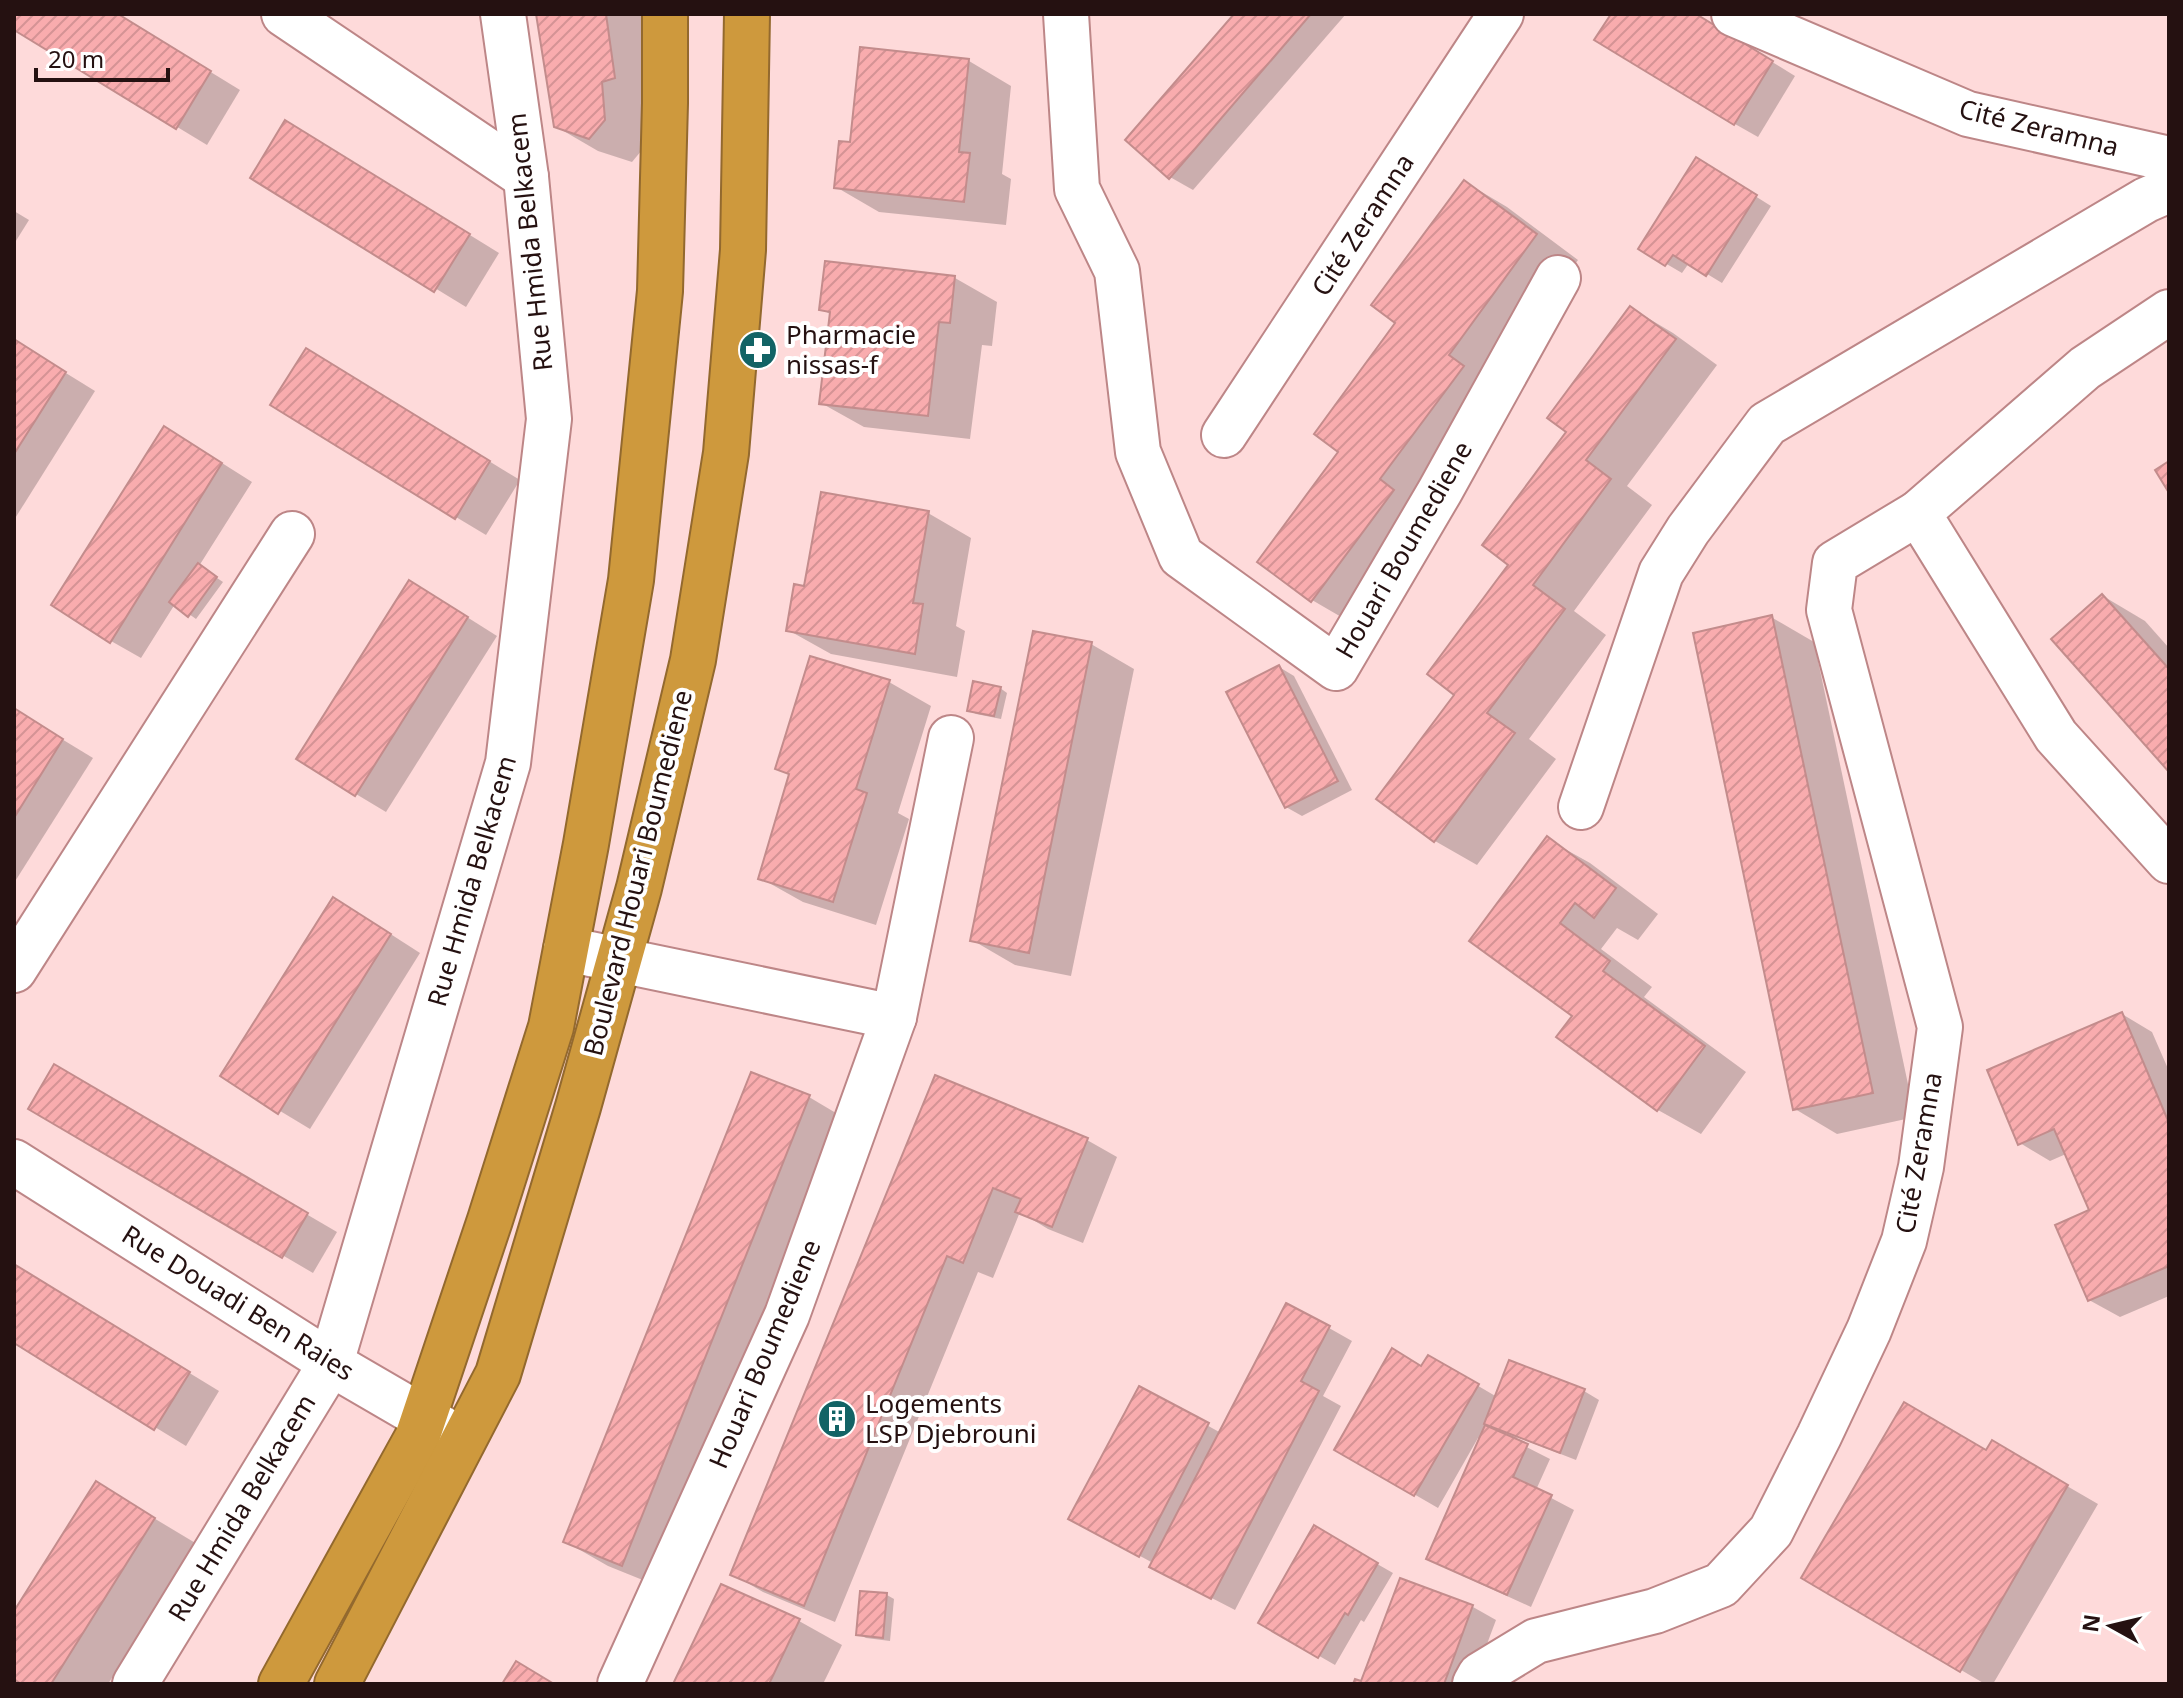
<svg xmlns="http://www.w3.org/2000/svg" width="2183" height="1698" viewBox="0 0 2183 1698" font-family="'Noto Sans',sans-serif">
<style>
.shadow{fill:#0003;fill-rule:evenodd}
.building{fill:url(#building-hatch);stroke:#c38c8c;stroke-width:2}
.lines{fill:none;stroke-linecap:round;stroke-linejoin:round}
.minor-casing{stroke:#bd8687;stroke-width:48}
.highway-casing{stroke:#93692e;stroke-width:48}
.minor{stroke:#fff;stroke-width:44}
.highway{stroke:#ce993d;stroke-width:44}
.labels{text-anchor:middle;stroke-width:8;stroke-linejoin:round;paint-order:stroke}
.street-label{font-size:26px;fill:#251111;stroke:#fff}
.poi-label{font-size:26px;fill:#251111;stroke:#fff;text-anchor:start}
</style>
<defs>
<pattern id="building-hatch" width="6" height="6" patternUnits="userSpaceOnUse" patternTransform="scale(2)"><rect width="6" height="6" fill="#f9acae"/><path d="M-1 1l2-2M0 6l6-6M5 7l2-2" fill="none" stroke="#d59395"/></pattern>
</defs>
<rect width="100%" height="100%" fill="#fedada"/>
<g class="shadow">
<path d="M14 14H116L240 90 207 145 14 28Z"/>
<path d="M538 14H644L647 144 632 162 598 151 555 126Z"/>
<path d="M1237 14H1346L1193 190 1170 177Z"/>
<path d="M1613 14H1694L1795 76 1758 137 1735 124Z"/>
<path d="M969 61 1011 86 1002 174 1011 179 1006 225 879 212 836 187 852 144Z"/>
<path d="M316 140 499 253 466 307 253 177Z"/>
<path d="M1712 169 1771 206 1722 283 1689 263 1682 273 1641 249Z"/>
<path d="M1465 182 1507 207 1578 260 1490 381 1355 625 1312 600 1260 562 1341 452 1398 323Z"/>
<path d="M14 211 29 220 14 244Z"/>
<path d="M955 278 997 302 992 346 982 345 970 439 864 427 821 403 832 315 821 309Z"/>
<path d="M1631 308 1673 333 1717 365 1627 486 1652 505 1574 611 1606 635 1529 739 1556 759 1477 865 1435 841 1457 694 1569 432Z"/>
<path d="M14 341 95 391 14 520Z"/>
<path d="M337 368 520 480 486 535 456 517Z"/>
<path d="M195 446 252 482 199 566 223 582 196 619 175 604 141 658 111 641Z"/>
<path d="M928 513 971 538 956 626 965 631 957 677 831 654 788 630 806 588Z"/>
<path d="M2103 596 2145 621 2169 648V769Z"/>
<path d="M440 600 497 636 386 812 356 794Z"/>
<path d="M1771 617 1814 642 1915 1117 1837 1134 1795 1109Z"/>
<path d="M1091 644 1134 669 1071 976 1015 965 972 940Z"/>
<path d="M1279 667 1294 676 1352 790 1302 816 1286 807Z"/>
<path d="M889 682 931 706 898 813 909 819 876 925 803 902 760 878 791 776 778 768Z"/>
<path d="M1000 688 1007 693 1001 719 976 714 969 710Z"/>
<path d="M14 710 93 758 14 883Z"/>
<path d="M1547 839 1590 863 1658 914 1638 940 1617 928 1601 949 1652 987 1644 997 1746 1072 1701 1134 1658 1110 1559 1036 1574 1016 1472 940Z"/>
<path d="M364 917 420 953 310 1129 222 1076Z"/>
<path d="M2122 1014 2152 1032 2169 1071V1296L2120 1317 2089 1300 2091 1211 2066 1154 2050 1161 2020 1143Z"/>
<path d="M54 1067 337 1232 313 1273 30 1108Z"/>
<path d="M936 1078 1087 1140 1117 1157 1083 1243 1048 1229 1020 1212 993 1278 978 1272 835 1622 763 1592 732 1574Z"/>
<path d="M809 1097 851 1122 665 1589 608 1566 566 1542Z"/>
<path d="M14 1266 219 1391 186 1446 14 1341Z"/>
<path d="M1329 1328 1352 1341 1323 1396 1341 1406 1235 1610 1175 1579 1153 1563 1094 1531 1140 1388 1221 1433Z"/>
<path d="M1429 1357 1497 1397 1584 1391 1599 1400 1576 1460 1517 1437 1515 1441 1550 1459 1536 1490 1574 1510 1531 1607 1452 1571 1429 1558 1481 1439 1478 1438 1438 1508 1336 1449 1422 1368ZM1487 1423 1501 1431 1500 1434 1485 1427Z"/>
<path d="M1993 1443 2098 1504 1993 1684H1985L1804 1578 1987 1453Z"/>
<path d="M97 1484 197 1544 108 1684H25L14 1677V1615Z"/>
<path d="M1314 1528 1393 1573 1364 1622 1361 1620 1335 1665 1260 1622Z"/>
<path d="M1401 1580 1473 1607 1496 1620 1472 1684H1355H1362Z"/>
<path d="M722 1586 799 1621 842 1645 823 1684H675Z"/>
<path d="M887 1595 894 1599 890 1641 866 1638 858 1634Z"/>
</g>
<g class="building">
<path d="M14 14H118L211 71 176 129 14 30Z"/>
<path d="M536 14H606L615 78 602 82 605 120 589 139 554 127Z"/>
<path d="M1234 14H1311L1169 179 1125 140Z"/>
<path d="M1611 14H1696L1773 61 1734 125 1594 40Z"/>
<path d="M860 47 969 59 959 152 970 153 964 202 834 188 839 141 850 142Z"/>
<path d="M285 120 470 234 434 292 250 178Z"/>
<path d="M1696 157 1757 195 1706 276 1673 255 1665 266 1638 249Z"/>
<path d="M1464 180 1537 234 1449 355 1464 366 1380 479 1394 490 1311 602 1257 562 1338 452 1314 434 1395 323 1371 305Z"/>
<path d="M825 261 955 276 950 323 939 322 928 416 819 404 830 312 819 310Z"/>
<path d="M1630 306 1676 339 1586 460 1611 479 1533 585 1565 609 1487 713 1515 733 1434 842 1376 799 1454 695 1427 674 1508 565 1482 545 1566 432 1547 418Z"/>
<path d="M14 339 66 372 14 454Z"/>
<path d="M306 348 490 461 455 519 270 405Z"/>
<path d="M164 426 222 463 110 643 51 605Z"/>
<path d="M2169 461V493L2155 470Z"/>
<path d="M821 492 929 511 913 603 923 604 915 654 786 631 794 584 804 586Z"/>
<path d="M198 563 217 577 188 617 169 602Z"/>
<path d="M409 580 468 617 355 796 296 759Z"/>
<path d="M2102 594 2169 669V772L2051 639Z"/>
<path d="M1772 615 1873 1093 1793 1110 1693 633Z"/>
<path d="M1033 631 1092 642 1029 953 970 941Z"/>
<path d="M810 656 890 680 856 789 867 793 833 902 758 879 789 774 775 769Z"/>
<path d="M1279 665 1338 781 1285 808 1226 692Z"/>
<path d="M973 681 1001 687 994 716 967 711Z"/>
<path d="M14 708 63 739 14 818Z"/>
<path d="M1547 836 1616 888 1594 918 1575 903 1560 923 1610 961 1603 971 1705 1046 1657 1111 1556 1037 1572 1016 1469 941Z"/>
<path d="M333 897 391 934 278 1114 220 1076Z"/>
<path d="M2122 1012 2169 1123V1266L2088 1301 2055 1225 2089 1210 2054 1129 2018 1145 1987 1070Z"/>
<path d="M54 1064 308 1213 282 1258 28 1109Z"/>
<path d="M751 1072 810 1095 622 1566 563 1542Z"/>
<path d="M935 1075 1088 1138 1052 1227 1015 1212 1021 1199 993 1188 963 1263 947 1256 804 1606 730 1575Z"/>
<path d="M14 1264 190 1372 154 1430 14 1343Z"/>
<path d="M1286 1303 1330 1326 1301 1381 1319 1391 1211 1599 1149 1567Z"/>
<path d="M1392 1348 1421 1366 1428 1355 1479 1384 1414 1496 1334 1450Z"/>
<path d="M1509 1360 1585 1389 1560 1453 1484 1424Z"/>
<path d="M1139 1386 1209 1423 1139 1557 1068 1519Z"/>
<path d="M1904 1402 1986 1450 1992 1440 2068 1485 1960 1672 1801 1578Z"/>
<path d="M1485 1425 1528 1444 1513 1477 1552 1495 1507 1595 1426 1559Z"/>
<path d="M96 1481 155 1518 51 1684H21L14 1679V1611Z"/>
<path d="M1314 1525 1378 1563 1348 1615 1345 1613 1318 1658 1258 1623Z"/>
<path d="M1400 1578 1473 1605 1444 1684H1353L1355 1679 1361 1681Z"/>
<path d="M721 1584 800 1619 769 1684H673Z"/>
<path d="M860 1591 887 1593 883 1638 856 1635Z"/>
<path d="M516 1661 554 1684H502Z"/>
</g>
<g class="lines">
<g class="minor-casing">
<g id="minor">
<path d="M284 14 526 177"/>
<path d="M1066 14 1077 189 1117 271 1138 452 1181 556 1336 668 1440 491 1558 278"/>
<path d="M1734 14 1968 114 2169 159"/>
<path d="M2169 312 2085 368 1918 513 2056 736 2169 861"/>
<path d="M1224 435 1501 14"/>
<path d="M1581 807 1661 573 1688 530 1767 424 2146 200 2169 190"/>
<path d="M566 949 894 1017"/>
<path d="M14 970 292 534"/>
<path d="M14 1162 347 1373 457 1437"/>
<path d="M135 1684 331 1363 508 763 549 419 526 177 503 14"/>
<path d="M620 1684 787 1315 894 1017 951 738"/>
<path d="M1475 1684 1480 1675 1536 1641 1655 1611 1721 1585 1771 1531 1819 1436 1869 1330 1904 1241 1921 1167 1940 1027 1829 610 1835 563 1918 513"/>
</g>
</g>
<g class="highway-casing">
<g id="highway">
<path d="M281 1684 417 1438 490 1220 551 1027 586 844 631 580 660 291 665 103V14"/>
<path d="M337 1684 498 1374 578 1107 639 888 693 660 726 453 743 250 747 14"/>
</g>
</g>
<use href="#minor" class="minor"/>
<use href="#highway" class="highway"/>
</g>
<defs>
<g id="pharmacy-disc" transform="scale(2)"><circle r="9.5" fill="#126365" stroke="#fff"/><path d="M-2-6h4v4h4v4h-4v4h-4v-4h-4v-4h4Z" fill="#fff"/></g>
<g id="building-disc" transform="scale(2)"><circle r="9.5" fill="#126365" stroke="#fff"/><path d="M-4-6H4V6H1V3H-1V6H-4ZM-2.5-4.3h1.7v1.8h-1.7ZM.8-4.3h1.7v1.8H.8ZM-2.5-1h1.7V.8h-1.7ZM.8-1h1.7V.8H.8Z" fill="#fff"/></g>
</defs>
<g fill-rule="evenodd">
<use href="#pharmacy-disc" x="758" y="350"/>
<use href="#building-disc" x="837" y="1419"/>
</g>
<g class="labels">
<g class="street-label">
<text transform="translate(2039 128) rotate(14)" y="9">Cité Zeramna</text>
<text transform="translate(1363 225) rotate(-57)" y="9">Cité Zeramna</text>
<text transform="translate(530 242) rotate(-96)" y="9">Rue Hmida Belkacem</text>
<text transform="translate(1404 550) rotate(-60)" y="9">Houari Boumediene</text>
<text transform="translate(638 873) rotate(-76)" y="9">Boulevard Houari Boumediene</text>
<text transform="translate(472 881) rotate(-74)" y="9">Rue Hmida Belkacem</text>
<text transform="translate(1919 1153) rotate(-80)" y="9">Cité Zeramna</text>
<text transform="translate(238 1303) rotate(32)" y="9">Rue Douadi Ben Raies</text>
<text transform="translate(765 1354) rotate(-67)" y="9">Houari Boumediene</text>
<text transform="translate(242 1508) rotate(-59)" y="9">Rue Hmida Belkacem</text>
</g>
<g class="poi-label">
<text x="786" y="344">Pharmacie<tspan x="786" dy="30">nissas-f</tspan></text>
<text x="865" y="1413">Logements<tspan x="865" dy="30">LSP Djebrouni</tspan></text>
</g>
</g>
<rect width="2183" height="1698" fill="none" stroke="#251111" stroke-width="32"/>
<g transform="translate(2111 1626) rotate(278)" stroke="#ffffff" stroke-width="6" paint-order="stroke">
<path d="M0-6L14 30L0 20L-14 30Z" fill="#251111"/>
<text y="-12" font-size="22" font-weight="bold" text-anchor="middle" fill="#251111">N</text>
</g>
<path d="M36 68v12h132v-12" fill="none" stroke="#251111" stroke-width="4"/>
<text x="48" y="68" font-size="24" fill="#251111" stroke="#ffffff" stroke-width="6" paint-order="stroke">20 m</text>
</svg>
